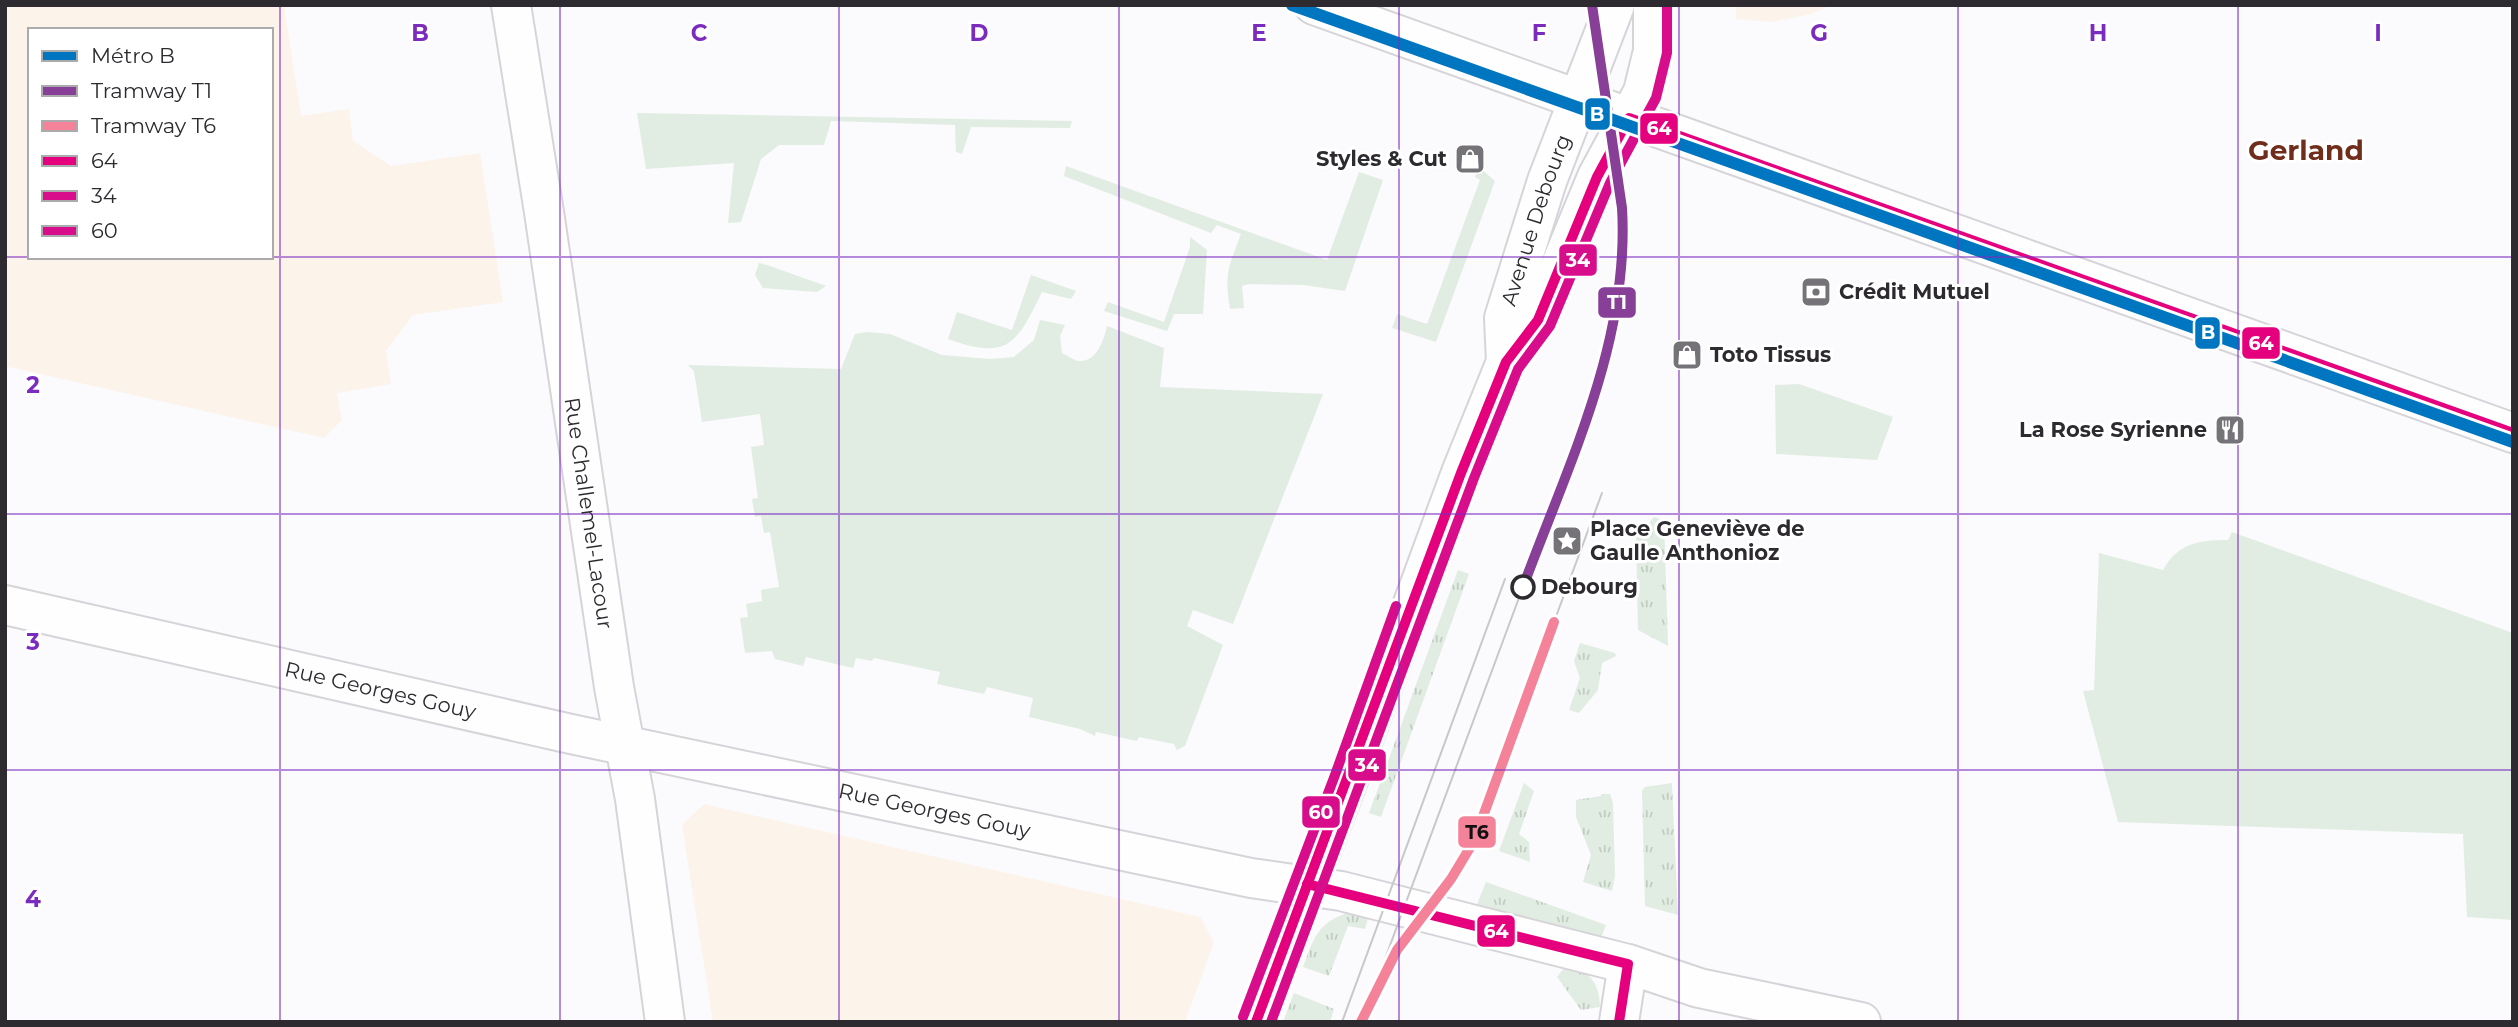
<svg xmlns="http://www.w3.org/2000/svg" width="2518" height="1027" viewBox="0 0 2518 1027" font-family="Montserrat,sans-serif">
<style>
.education{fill:#fcf3ea;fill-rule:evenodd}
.grass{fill:url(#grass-tufts)}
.garden{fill:#e1ede2}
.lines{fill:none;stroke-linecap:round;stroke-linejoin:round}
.minor-casing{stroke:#d6d4d8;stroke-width:42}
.major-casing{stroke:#d6d4d8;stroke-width:42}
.minor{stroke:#fefeff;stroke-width:38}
.major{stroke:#fefeff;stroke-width:38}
.tram{stroke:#c8c8c8;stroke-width:2}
.bus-1-casing{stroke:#fff;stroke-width:16}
.bus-2-casing{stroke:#fff;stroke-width:16}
.bus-3-casing{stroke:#fff;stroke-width:16}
.bus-1{stroke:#e5007d;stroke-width:10}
.bus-2{stroke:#d80d8c;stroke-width:10}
.bus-3{stroke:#d80d8c;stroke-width:10}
.tram-1-casing{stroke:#fff;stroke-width:16}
.tram-2-casing{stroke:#fff;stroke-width:16}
.tram-1{stroke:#873f98;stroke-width:10}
.tram-2{stroke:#f4839a;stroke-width:10}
.metro-1-casing{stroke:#fff;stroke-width:18}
.metro-1{stroke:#0076c0;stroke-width:12}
.grid{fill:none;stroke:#7b2cbf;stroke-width:2;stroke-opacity:0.55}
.stop-dot{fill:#fff;stroke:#2d2b30;stroke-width:3.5}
.labels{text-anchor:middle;stroke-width:6;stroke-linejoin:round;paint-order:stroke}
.poi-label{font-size:21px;font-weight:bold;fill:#2d2b30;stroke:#fff;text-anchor:start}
.street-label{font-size:21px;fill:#2d2b30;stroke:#fff}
.stop-label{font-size:21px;font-weight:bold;fill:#2d2b30;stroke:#fff;text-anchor:start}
.district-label{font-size:28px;font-weight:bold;fill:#702d1c;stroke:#fff}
.grid-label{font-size:23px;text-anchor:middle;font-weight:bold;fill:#7b2cbf;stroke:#fff;stroke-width:6;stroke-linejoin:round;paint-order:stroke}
.line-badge{stroke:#fff;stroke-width:2.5}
.badge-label{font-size:19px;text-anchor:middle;font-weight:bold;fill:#fff}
.pale-badge-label{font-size:19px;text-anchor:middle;font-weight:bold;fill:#111}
</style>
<defs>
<pattern id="grass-tufts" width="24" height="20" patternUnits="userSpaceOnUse" patternTransform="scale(1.75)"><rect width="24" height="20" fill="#e1ede2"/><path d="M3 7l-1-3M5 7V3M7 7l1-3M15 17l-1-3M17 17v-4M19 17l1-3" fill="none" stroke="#c1cbc2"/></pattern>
</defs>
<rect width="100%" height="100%" fill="#fbfafd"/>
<g class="education">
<path d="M5 5H284L301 116 349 109 353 141 391 166 480 153 503 302 413 315 386 351 391 384 337 393 342 420 324 438 5 366ZM30 30H271V257H30Z"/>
<path d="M1736 5H1832L1811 14 1772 22 1736 19Z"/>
<path d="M704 804 1200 917 1214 942 1185 1022H713L682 825Z"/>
</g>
<g class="grass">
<path d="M1654 517 1664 520 1668 646 1638 630 1636 538Z"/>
<path d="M1458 570 1469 574 1381 817 1369 813Z"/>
<path d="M1580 643 1615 653 1616 656 1602 663 1598 690 1579 713 1569 710 1580 678 1574 661Z"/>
<path d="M1524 783 1534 791 1519 834 1529 842 1530 862 1499 851Z"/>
<path d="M1672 783 1678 915 1645 906 1642 791 1645 787Z"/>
<path d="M1601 794H1610L1613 803 1615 876 1612 891 1583 882 1591 855 1576 817V800L1601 796Z"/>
<path d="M1486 882 1606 925 1601 938 1475 909Z"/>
<path d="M1347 913 1369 914 1365 929 1348 926 1329 976 1303 967C1313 940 1317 923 1347 913Z"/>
<path d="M1566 965C1590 971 1599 982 1600 1007L1581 1010 1557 977Z"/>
<path d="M1294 993 1334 1009 1330 1022H1283Z"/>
</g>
<g class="garden">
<path d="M637 113 1072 121 1070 128 971 127 962 154 956 152 955 125 831 121 824 145H779L761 159 741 222 728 223 734 163 646 169Z"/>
<path d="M1066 166 1327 260 1359 172 1383 180 1345 291 1303 285 1249 284 1242 286 1244 308 1230 309C1224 273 1229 266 1241 234L1217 225 1211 233 1064 176Z"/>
<path d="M1479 167 1495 181 1436 342 1392 328 1397 314 1427 324 1480 180 1475 177Z"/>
<path d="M1190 237 1207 250 1203 314H1174L1167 331 1104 311 1108 302 1164 322 1190 247Z"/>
<path d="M759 263 767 265 826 286 817 292 763 288 755 275Z"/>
<path d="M1031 275 1076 291 1071 299 1042 292C1017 343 1009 361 948 339L957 312 1012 330Z"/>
<path d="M1040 320 1065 325 1060 336 1062 353C1067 355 1073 360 1078 361 1097 363 1104 339 1107 326L1164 348 1160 387 1323 394 1233 624 1193 610 1187 626 1223 645 1185 746 1177 750 1174 744 1139 737 1137 741 1096 732 1095 736 1080 729 1029 717 1033 698 987 687 984 694 937 684 940 672 874 658 872 661 856 658 853 668 806 657 803 666 775 659 772 651 745 653 740 618 748 617 746 604 762 601 761 590 779 587 770 532 764 533 761 516 755 517 752 499 758 498 751 447 764 445 760 414 702 422 694 371 688 365 841 369 855 334 867 332 890 334 942 355 990 359 1014 357 1034 340Z"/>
<path d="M1799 384 1893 417 1877 460 1776 454 1775 385Z"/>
<path d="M2232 532 2513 633V920L2467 917 2463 834 2118 822 2083 691 2094 690 2099 553 2163 570C2178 543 2199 540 2228 540Z"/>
</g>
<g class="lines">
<g class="minor-casing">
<g id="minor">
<path id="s1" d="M511 5 544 212 614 687 635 799 665 1022"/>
<path id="s2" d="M1506 362 1504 318 1547 181 1615 5"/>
<path id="s3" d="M5 605 571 734 1251 878 1341 891 1628 964 1699 988 1861 1022"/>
<path d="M1256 1022 1348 780 1461 473 1506 362 1538 320 1597 177 1643 92 1653 51V5"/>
<path d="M1619 1022 1628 964"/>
</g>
</g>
<g class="major-casing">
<path id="major" d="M1314 5 2513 433"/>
</g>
<use href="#minor" class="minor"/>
<use href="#major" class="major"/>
<g class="tram">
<path d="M1554 622 1602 493"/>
<path d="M1366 1010 1523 587"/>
<path d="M1342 1022 1505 579"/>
</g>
<g class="bus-1-casing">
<g id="bus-1">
<path d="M1307 884 1628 964 1619 1022"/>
<path d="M1256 1022 1461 473 1506 362 1538 320 1597 177 1629 118 2513 433"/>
</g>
</g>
<g class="bus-2-casing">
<path id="bus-2" d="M1271 1022 1474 478 1518 369 1550 326 1610 183 1656 98 1667 53V5"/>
</g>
<g class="bus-3-casing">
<path id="bus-3" d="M1243 1017 1335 775 1396 606"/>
</g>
<use href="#bus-1" class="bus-1"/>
<use href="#bus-2" class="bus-2"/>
<use href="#bus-3" class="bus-3"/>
<g class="tram-1-casing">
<path id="tram-1" d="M1523 587C1568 465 1630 341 1622 208L1592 5"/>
</g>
<g class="tram-2-casing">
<path id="tram-2" d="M1361 1022 1397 950 1451 879 1474 841 1554 622"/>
</g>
<use href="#tram-1" class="tram-1"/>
<use href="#tram-2" class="tram-2"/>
<g class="metro-1-casing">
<path id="metro-1" d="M1292 5 2513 442"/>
</g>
<use href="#metro-1" class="metro-1"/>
</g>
<path class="grid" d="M280 5V1022M560 5V1022M839 5V1022M1119 5V1022M1399 5V1022M1679 5V1022M1958 5V1022M2238 5V1022M5 257H30M271 257H2513M5 514H2513M5 770H2513"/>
<defs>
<g id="shop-square" transform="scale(1.575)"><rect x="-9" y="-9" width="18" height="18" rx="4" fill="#757378" stroke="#fff"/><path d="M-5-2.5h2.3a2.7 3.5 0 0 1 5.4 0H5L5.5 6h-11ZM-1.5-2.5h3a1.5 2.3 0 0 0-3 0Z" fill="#fff"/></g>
<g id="bank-square" transform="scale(1.575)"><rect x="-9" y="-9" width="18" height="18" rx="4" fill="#757378" stroke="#fff"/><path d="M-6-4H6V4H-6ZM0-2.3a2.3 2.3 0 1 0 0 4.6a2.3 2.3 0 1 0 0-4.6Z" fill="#fff"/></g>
<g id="restaurant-square" transform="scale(1.575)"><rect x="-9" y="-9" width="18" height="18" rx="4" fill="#757378" stroke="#fff"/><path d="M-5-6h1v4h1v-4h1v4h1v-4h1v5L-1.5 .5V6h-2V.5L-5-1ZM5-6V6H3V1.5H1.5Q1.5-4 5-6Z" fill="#fff"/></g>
<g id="sight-square" transform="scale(1.575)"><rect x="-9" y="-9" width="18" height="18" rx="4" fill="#757378" stroke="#fff"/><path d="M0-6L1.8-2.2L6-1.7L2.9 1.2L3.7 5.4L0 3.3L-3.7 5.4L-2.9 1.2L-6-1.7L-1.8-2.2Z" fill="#fff"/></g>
</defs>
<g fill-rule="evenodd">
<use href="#shop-square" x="1470" y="159"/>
<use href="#bank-square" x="1816" y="292"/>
<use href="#shop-square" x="1687" y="355"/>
<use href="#restaurant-square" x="2230" y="430"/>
<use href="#sight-square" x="1567" y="541"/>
</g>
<circle class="stop-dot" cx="1523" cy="587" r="11"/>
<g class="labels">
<g class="poi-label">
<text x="1447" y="166" text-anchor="end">Styles &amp; Cut</text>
<text x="1839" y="299">Crédit Mutuel</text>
<text x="1710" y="362">Toto Tissus</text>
<text x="2207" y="437" text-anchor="end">La Rose Syrienne</text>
<text x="1590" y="536">Place Geneviève de<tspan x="1590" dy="24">Gaulle Anthonioz</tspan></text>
</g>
<g class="street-label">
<text dy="7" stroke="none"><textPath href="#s2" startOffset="147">Avenue Debourg</textPath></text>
<text dy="7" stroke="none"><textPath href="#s1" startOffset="514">Rue Challemel-Lacour</textPath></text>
<text dy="7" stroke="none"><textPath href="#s3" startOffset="385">Rue Georges Gouy</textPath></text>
<text dy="7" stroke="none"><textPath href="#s3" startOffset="952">Rue Georges Gouy</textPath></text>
</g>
<g class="stop-label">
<text x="1541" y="594">Debourg</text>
</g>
<g class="district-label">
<text x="2306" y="160">Gerland</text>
</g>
</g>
<g class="grid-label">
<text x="420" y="41">B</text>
<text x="699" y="41">C</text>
<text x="979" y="41">D</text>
<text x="1259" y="41">E</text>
<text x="1539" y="41">F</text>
<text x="1819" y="41">G</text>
<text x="2098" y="41">H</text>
<text x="2378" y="41">I</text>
<text x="33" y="393">2</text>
<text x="33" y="650">3</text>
<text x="33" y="907">4</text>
</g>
<g class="line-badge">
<rect x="1584" y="97" width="27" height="34" rx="7" fill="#0076c0"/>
<rect x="1639" y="112" width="40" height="33" rx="7" fill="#e5007d"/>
<rect x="1558" y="243" width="40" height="34" rx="7" fill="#d80d8c"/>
<rect x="1597" y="286" width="40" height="33" rx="7" fill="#873f98"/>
<rect x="2194" y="316" width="27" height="34" rx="7" fill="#0076c0"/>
<rect x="2241" y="326" width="40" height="34" rx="7" fill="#e5007d"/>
<rect x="1347" y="748" width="40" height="34" rx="7" fill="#d80d8c"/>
<rect x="1301" y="795" width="40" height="34" rx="7" fill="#d80d8c"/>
<rect x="1457" y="815" width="40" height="34" rx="7" fill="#f4839a"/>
<rect x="1476" y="914" width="40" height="34" rx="7" fill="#e5007d"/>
</g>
<g class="badge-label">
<text x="1597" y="121">B</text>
<text x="1659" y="135">64</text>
<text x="1578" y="267">34</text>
<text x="1617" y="309">T1</text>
<text x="2208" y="339">B</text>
<text x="2261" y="350">64</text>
<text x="1367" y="772">34</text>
<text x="1321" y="819">60</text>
<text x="1496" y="938">64</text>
</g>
<g class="pale-badge-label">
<text x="1477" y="839">T6</text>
</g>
<rect width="2518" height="1027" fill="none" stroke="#2d2b30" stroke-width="14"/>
<rect x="28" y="28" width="245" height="231" fill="#ffffff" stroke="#abaaac" stroke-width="2"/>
<rect x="42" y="51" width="35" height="10" fill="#0076c0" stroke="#abaaac" stroke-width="2"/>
<text x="91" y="63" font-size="21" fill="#2d2b30">Métro B</text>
<rect x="42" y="86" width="35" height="10" fill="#873f98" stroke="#abaaac" stroke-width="2"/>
<text x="91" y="98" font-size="21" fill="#2d2b30">Tramway T1</text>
<rect x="42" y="121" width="35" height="10" fill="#f4839a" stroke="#abaaac" stroke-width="2"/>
<text x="91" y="133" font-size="21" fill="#2d2b30">Tramway T6</text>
<rect x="42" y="156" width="35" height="10" fill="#e5007d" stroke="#abaaac" stroke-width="2"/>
<text x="91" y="168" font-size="21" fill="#2d2b30">64</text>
<rect x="42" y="191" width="35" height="10" fill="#d80d8c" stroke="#abaaac" stroke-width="2"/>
<text x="91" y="203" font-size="21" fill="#2d2b30">34</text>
<rect x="42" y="226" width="35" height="10" fill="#d80d8c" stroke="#abaaac" stroke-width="2"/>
<text x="91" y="238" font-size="21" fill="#2d2b30">60</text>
</svg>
